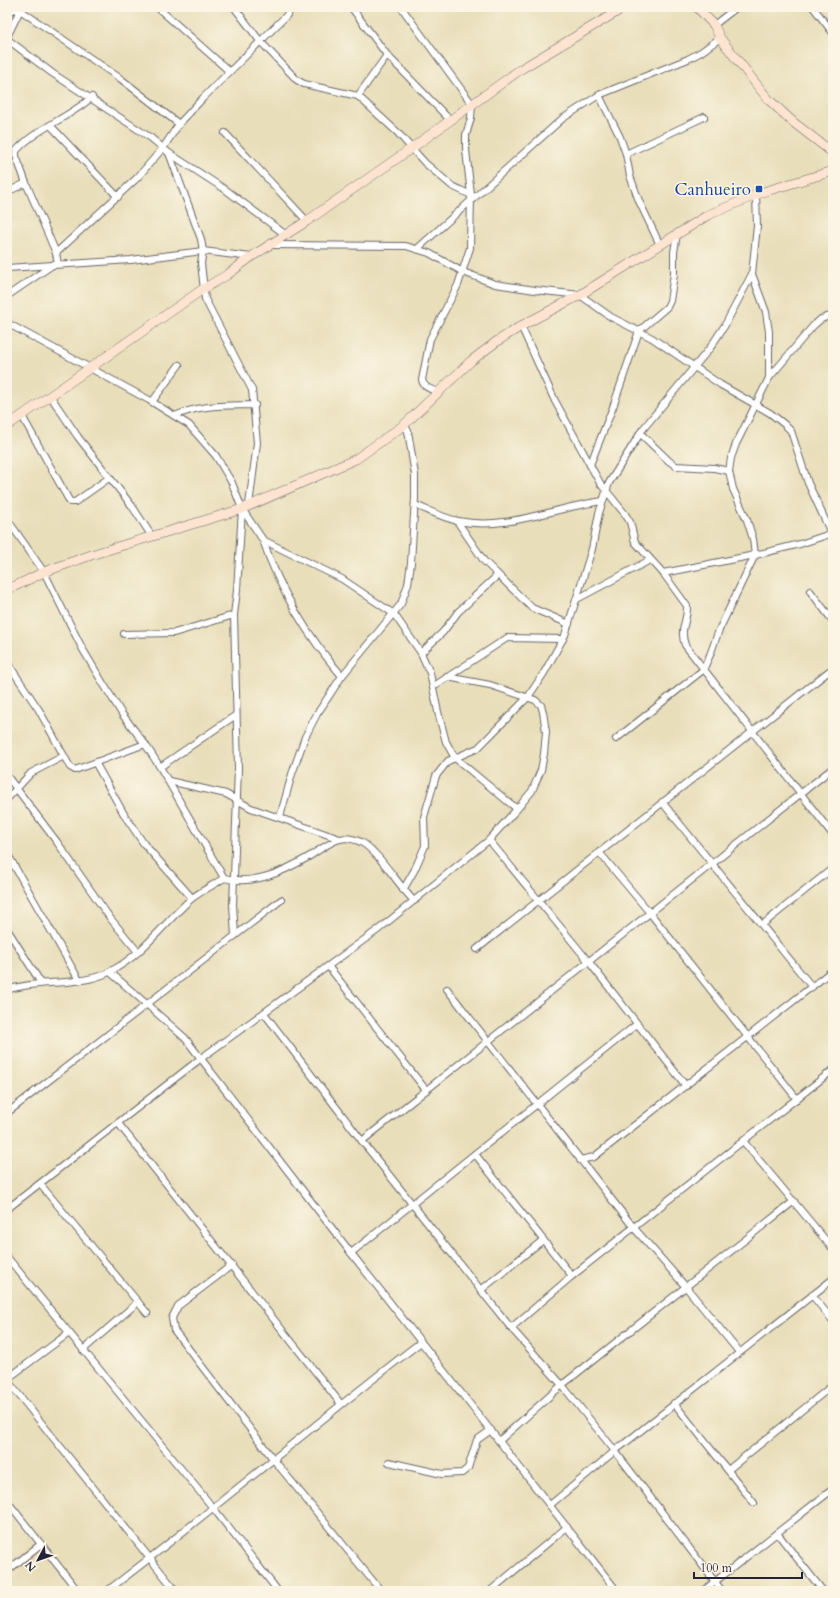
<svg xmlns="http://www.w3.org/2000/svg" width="840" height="1598" viewBox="0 0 840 1598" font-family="Cardo,serif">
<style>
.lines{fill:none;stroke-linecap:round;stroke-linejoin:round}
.street-casing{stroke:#676467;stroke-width:8}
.secondary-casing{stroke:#676467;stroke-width:10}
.street{stroke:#fff;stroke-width:6}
.secondary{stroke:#fde4d1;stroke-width:9}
.transit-dot{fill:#1a4fb4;stroke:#fcf5e5;stroke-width:1.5}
.labels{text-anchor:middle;stroke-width:3;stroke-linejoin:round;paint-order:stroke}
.transit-label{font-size:17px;fill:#164399;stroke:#fcf5e5;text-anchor:end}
</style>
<rect width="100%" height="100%" fill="#fcf5e5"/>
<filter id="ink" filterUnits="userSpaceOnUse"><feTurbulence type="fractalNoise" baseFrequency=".025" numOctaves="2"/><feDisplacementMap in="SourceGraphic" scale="8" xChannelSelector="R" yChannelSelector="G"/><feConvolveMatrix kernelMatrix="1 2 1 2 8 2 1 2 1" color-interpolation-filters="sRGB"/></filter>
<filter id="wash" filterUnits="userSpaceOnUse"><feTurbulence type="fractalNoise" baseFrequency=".012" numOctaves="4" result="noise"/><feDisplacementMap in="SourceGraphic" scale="16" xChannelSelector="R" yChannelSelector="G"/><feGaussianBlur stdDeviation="0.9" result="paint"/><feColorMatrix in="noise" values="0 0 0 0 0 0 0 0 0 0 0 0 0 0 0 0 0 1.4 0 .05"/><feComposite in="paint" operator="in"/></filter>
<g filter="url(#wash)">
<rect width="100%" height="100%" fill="#e8deba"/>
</g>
<g filter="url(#ink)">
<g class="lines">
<g class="street-casing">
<g id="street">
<path d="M157 7 229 71"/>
<path d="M234 7 260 41 297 80 304 84 358 96 397 132 425 163 452 186 471 195"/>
<path d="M351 7 387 55 450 120"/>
<path d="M401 7 472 104 471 118 466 135V150L471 195 470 248 458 285 430 339 422 380C424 388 431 389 438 392"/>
<path d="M813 7 833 33"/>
<path d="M20 10 121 79 179 124"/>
<path d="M7 13 18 7"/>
<path d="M714 25 737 7"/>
<path d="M7 37 20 10 19 8"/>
<path d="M7 39 52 73 151 138 169 153 201 239 203 251 201 263 205 299 252 390 257 443 249 505"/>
<path d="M599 95 620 137 626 154 630 176 639 201 660 245"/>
<path d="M358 96 387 55"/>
<path d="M51 126 118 197"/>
<path d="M225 133 307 221"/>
<path d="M169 153 226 190 286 235"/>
<path d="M626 154 704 117"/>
<path d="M7 192 26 183"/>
<path d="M270 245 406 246 429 253 463 272 495 284 535 290 580 295 611 317 652 338 721 385 770 413 784 424 791 431 808 483 831 533"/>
<path d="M417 249 562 119 599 95 688 59 701 52 720 38"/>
<path d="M56 253 137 178 163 148 179 124 203 98 286 16 292 7"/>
<path d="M58 264 56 253 26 183 16 156V151C36 128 69 118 92 97"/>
<path d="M7 268 131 260 203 251 251 257"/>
<path d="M7 296 54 264"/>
<path d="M7 323 149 400 189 425 216 456 232 483 242 509 263 540 342 579 394 614 421 653 430 673 438 712 446 742 455 758 517 809"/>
<path d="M521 326 555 401 600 483 625 514 630 522 635 542 663 573 687 606C688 621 679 628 685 645L833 835"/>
<path d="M769 378 813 326 821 319 833 315"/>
<path d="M51 397 78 437 132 506 151 535"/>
<path d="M152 402 179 365"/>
<path d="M22 416 70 502H75L109 478"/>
<path d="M175 416C200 404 227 406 255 405"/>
<path d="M640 433 669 461 676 466 714 468 729 471"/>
<path d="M590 465 613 407 639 331 667 307 670 301 674 274V252L677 234"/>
<path d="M415 505C428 510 443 518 458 521 508 531 554 507 603 501"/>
<path d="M7 519 44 572 82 648 101 680 122 714 145 744 160 767 224 878"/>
<path d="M457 521 484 561 532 608 569 624"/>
<path d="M263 540C279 589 308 637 342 676"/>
<path d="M663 573 755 555 800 544 833 533"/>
<path d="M810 591 833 621"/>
<path d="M577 599 650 560"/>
<path d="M124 634 174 633 234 615"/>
<path d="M421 653 443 632 458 612 498 575"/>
<path d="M7 662 39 710 70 767 75 770 145 744"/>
<path d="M434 686 507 638 563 639"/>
<path d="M616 739 703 670 710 655 719 630 755 555 753 539 747 520 733 489 729 471 731 458 736 444 769 378V332L766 312 752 274"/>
<path d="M96 764 125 816 144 844 192 898"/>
<path d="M160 767 236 715"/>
<path d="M7 776 57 842 110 918 138 952"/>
<path d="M169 781 226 794 251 808 340 839"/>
<path d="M7 799 31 773 64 756"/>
<path d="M662 802 812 987"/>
<path d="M280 817 292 774 305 737 317 714 342 676 401 604 408 584 411 563 415 498V475L408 431 404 425"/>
<path d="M489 840 589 962 686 1086"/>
<path d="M599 852 650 913 797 1099"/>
<path d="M7 853 79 980"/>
<path d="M403 890 414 871 425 846 424 817 436 776 448 761 478 748 528 697 544 673 565 635 592 549 599 513 609 483 643 429 710 348 725 325 752 274 757 226 756 195"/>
<path d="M762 925 833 868"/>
<path d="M7 929 41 983"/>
<path d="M235 935 233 905 238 768 234 615 237 590 242 509"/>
<path d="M477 949 833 668"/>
<path d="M328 966 426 1090"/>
<path d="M110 972 185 1038 351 1253 617 1591"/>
<path d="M447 989 634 1228 686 1287 739 1352"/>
<path d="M7 990C39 979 80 987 109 972 142 956 164 923 191 899 201 891 214 885 224 878 254 886 285 871 310 856 319 850 330 842 340 839 347 837 354 839 361 842 378 851 399 886 414 901"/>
<path d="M264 1013 362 1141 511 1328 562 1385 615 1451 722 1591"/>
<path d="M7 1113 281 900"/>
<path d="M118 1123 341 1404"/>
<path d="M362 1141 833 768"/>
<path d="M743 1141 833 1249"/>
<path d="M475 1154 572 1276"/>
<path d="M580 1160 594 1157 833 970"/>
<path d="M40 1184 147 1313"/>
<path d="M7 1209 200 1059 379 929 489 840 517 809 532 791 541 770 544 754 546 732 543 712 541 705 535 700 490 685 447 677"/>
<path d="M351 1253 637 1024"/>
<path d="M7 1257 214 1509 278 1591"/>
<path d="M232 1265 178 1306 172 1318 174 1330 274 1460 381 1591"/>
<path d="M481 1290 543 1240"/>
<path d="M812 1295 833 1321"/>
<path d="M511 1328 572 1276 833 1070"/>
<path d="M83 1350 138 1302"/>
<path d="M7 1379 69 1333"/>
<path d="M7 1380 176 1591"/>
<path d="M674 1403 754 1503"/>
<path d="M499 1441 562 1385 794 1201"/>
<path d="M389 1462 442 1474 462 1473 468 1468 477 1440 491 1430"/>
<path d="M728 1470 833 1385"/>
<path d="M7 1501 78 1591"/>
<path d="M550 1505 615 1451 833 1279"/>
<path d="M777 1533 823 1591"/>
<path d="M7 1571 41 1544"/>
<path d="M107 1591C214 1510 315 1423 421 1342"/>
<path d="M490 1591 567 1527"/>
<path d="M703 1591 833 1489"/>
</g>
</g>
<g class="secondary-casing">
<g id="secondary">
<path d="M697 7 714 25 720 38 768 99 793 122 833 153"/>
<path d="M7 426 203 289 227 275 251 257 307 221 412 148 521 69 625 7"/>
<path d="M7 590 44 572 94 554 242 509 356 459 404 425 471 361 496 342 521 326 580 295 708 215 763 192 833 171"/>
</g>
</g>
<use href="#street" class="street"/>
<use href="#secondary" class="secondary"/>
</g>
</g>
<rect class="transit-dot" x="755" y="185" width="8" height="8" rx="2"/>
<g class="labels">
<g class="transit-label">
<text x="751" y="195">Canhueiro</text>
</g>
</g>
<rect width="840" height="1598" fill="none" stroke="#fcf5e5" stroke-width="24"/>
<g transform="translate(38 1560) rotate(229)" stroke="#fcf5e5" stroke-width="3" paint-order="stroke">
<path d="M0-3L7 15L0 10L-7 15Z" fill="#22223b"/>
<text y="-6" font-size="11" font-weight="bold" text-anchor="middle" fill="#22223b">N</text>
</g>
<path d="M694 1572v6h108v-6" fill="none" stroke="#22223b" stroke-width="2"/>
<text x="700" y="1572" font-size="12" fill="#22223b" stroke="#fcf5e5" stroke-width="3" paint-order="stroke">100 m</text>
</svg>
